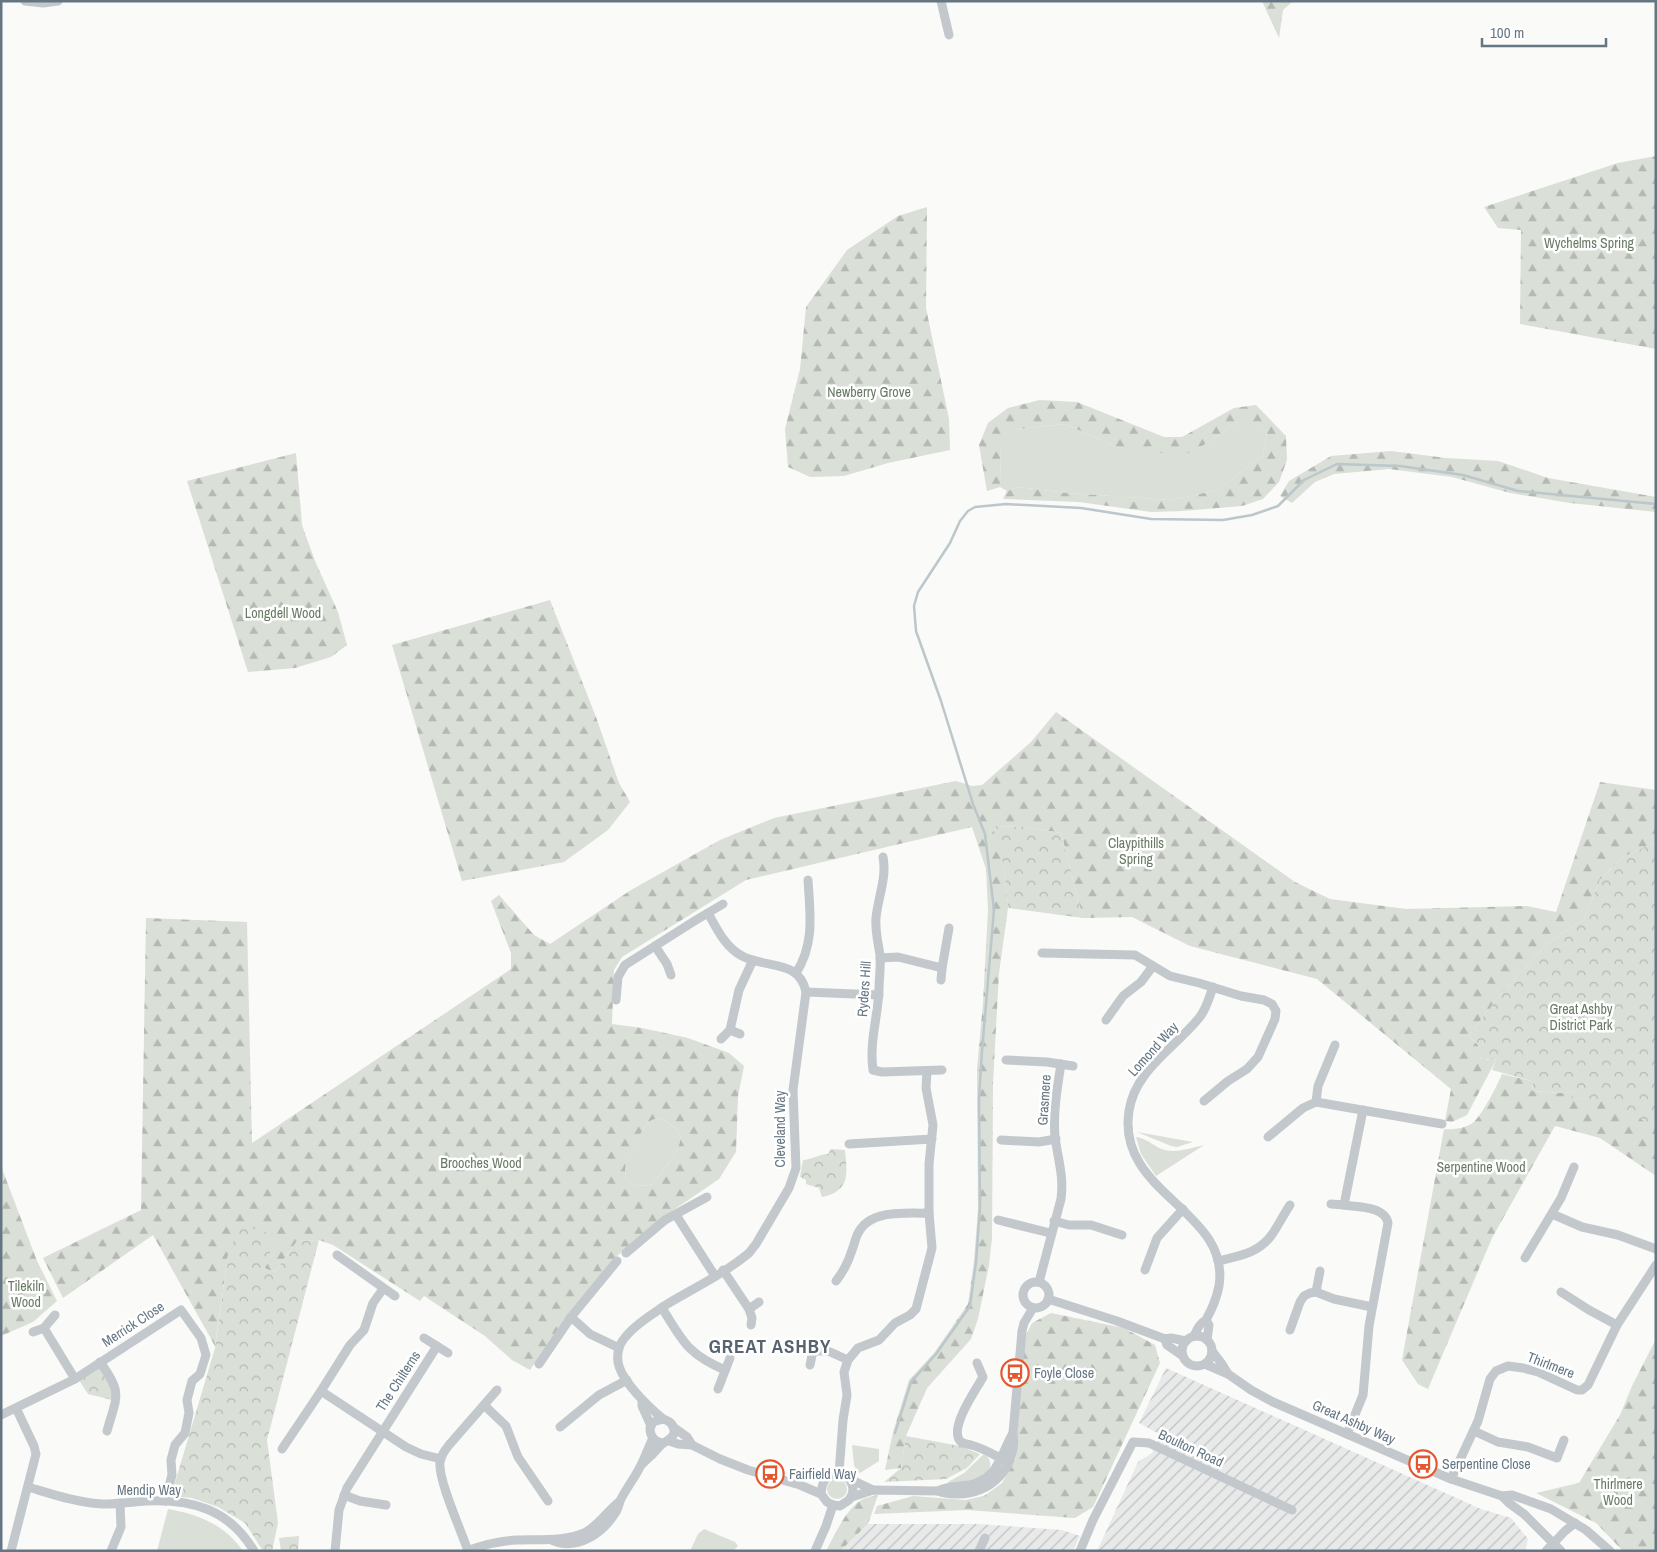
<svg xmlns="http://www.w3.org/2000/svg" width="1657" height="1552" viewBox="0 0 1657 1552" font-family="'Archivo Narrow',sans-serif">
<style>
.industrial{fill:url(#industrial-furrows)}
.grass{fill:#dadfd7}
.forest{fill:url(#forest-firs);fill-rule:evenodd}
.park{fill:url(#park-crowns)}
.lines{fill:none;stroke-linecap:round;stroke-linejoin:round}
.stream{stroke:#bbc7cb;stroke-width:2.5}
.minor{stroke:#c3c8cc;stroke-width:9}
.labels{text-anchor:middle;stroke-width:5;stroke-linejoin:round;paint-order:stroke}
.park-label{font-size:14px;fill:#687a64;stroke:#fff}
.street-label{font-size:14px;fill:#657683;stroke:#fff}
.poi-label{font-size:14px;fill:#657683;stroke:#fff;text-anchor:start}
.district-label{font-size:19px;font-weight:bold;letter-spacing:1px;fill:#57646e;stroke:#fff}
</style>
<defs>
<pattern id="industrial-furrows" width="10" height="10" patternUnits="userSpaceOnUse" patternTransform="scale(1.25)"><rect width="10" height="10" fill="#e8e9e9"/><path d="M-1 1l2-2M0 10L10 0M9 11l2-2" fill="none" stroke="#c0c1c2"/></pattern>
<pattern id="forest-firs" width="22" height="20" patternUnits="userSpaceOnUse" patternTransform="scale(1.25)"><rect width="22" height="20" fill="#dadfd7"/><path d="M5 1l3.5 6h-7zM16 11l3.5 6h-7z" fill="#b4b9b4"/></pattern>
<pattern id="park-crowns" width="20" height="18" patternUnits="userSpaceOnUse" patternTransform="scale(1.25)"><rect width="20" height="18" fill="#dadfd7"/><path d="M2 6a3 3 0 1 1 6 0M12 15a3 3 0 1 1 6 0" fill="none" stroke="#b4b9b4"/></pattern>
</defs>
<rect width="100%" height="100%" fill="#fafaf8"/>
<g class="industrial">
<path d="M1166 1368 1481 1509 1511 1518 1528 1539 1525 1551H1097L1138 1462 1152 1453 1161 1435 1139 1423Z"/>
<path d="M868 1524H978L1062 1530 1080 1536 1073 1551H840Z"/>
</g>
<g class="grass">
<path d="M1251 420 1267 432 1263 455 1218 490 1171 500 1067 493 1018 487 1007 491 1000 487 1001 440 1018 429 1065 424 1122 449 1199 448 1238 422Z"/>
<path d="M658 1118C664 1119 667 1122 672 1126 675 1128 679 1131 680 1135 684 1147 660 1174 653 1184 644 1187 626 1186 625 1172 624 1162 641 1130 648 1123 651 1120 654 1119 658 1118Z"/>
<path d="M1137 1132 1193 1142 1177 1147 1171 1146Z"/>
<path d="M1136 1137C1147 1138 1153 1146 1162 1149 1175 1154 1191 1148 1204 1145L1156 1176 1141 1154Z"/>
<path d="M852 1445 879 1449V1461L860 1473 857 1471 854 1465Z"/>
<path d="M984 1454C993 1460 991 1468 986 1476L948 1486V1482L964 1473Z"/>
<circle cx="837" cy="1489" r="10"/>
<path d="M168 1509C198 1514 225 1525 243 1551H157Z"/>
<path d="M704 1529 735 1542 738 1546 733 1551H690L698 1534Z"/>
</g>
<g class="forest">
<path d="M1262 1H1293L1283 10 1279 38Z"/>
<path d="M1656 156V349L1520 324 1521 230 1498 228 1484 207 1618 163Z"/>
<path d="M927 207 926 308 949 419 950 450 888 463 844 476 810 477 788 467 785 429 800 369 806 307 847 250 898 216Z"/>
<path d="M1040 400 1077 402 1164 437H1182L1234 408 1256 405 1286 436 1287 460 1279 482 1263 499 1242 506 1182 511 1151 512 1079 502 1003 499 1007 491 1018 487 1067 493 1171 500 1218 490 1263 455 1267 432 1251 421 1238 422 1199 448 1186 454H1171L1122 449 1065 424 1018 429 1001 441 1000 487 987 491 979 445 988 423 1008 408Z"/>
<path d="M1391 451 1446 458 1498 461 1548 478 1656 497V512L1570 503 1510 493 1452 477 1389 469 1334 474 1315 482 1292 503 1280 496 1289 481 1331 456Z"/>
<path d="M296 453 302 525 315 561 338 612 347 645 331 657 295 668 248 672 187 481Z"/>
<path d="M550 600 596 717 619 783 630 802 608 830 564 862 462 881 392 645Z"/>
<path d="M1056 712 1295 882 1330 899 1406 909 1527 906 1556 912 1600 782 1656 790V842L1623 857 1600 880 1584 919 1548 943 1494 1002 1469 1036 1479 1046 1478 1049 1480 1058 1487 1060 1492 1058 1496 1060 1467 1115 1452 1122 1445 1121 1451 1089 1317 979 1190 946 1132 917 1083 918 1061 833 1026 827 993 826 1004 867 1008 908 999 973 993 1083 992 1238 989 1265 978 1319 971 1339 927 1388 906 1436 901 1468 885 1470 893 1432 909 1380 934 1353 968 1304 974 1261 978 1209 977 1069 983 1003 988 910 986 869 972 827 746 880 622 957 614 970 612 1024 642 1028 688 1038 729 1053 744 1066 738 1096 736 1152 719 1179 656 1222 617 1256 569 1313 530 1370 512 1360 485 1336 424 1296 420 1301 333 1245 319 1240 297 1241 275 1272 228 1255 215 1346 153 1235 63 1298 43 1258 141 1210 146 918 247 922 252 1143 511 969V953L491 901 499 895 534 935 550 944 631 890 720 840 774 818 956 781 972 786 982 785 1031 742ZM658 1118C664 1119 667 1122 672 1126 675 1128 679 1131 680 1135 684 1147 660 1174 653 1184 644 1187 626 1186 625 1172 624 1163 641 1130 648 1123 651 1120 654 1119 658 1118Z"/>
<path d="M1502 1074 1531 1081 1533 1084 1532 1091 1564 1093 1569 1091 1571 1092 1572 1098 1612 1099 1656 1129V1176L1600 1138 1555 1126 1492 1238 1428 1389 1418 1384 1402 1360 1444 1129C1453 1130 1467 1128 1474 1122 1483 1113 1497 1086 1502 1074Z"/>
<path d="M1 1166 37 1261 57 1301 33 1322 1 1336Z"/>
<path d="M1051 1313 1124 1328 1155 1345 1160 1363 1093 1507 1075 1518 967 1510 874 1514 877 1506 913 1496 965 1500 984 1496 1002 1483 1016 1458 1023 1341 1032 1323Z"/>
<path d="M1656 1339V1551H1623L1596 1523 1536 1493 1579 1483 1620 1415 1632 1386Z"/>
<path d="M878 1495 868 1524 840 1551H826C834 1536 847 1507 863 1499 867 1497 873 1496 878 1495Z"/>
</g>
<g class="park">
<path d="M992 826 1026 827 1061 833 1083 918 1008 908 1004 867Z"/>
<path d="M1656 842V1129L1612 1100 1572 1098 1571 1092 1569 1091 1564 1093 1532 1091 1533 1084 1531 1081 1492 1070 1496 1060 1492 1058 1485 1060C1478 1058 1476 1053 1479 1046L1469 1036 1494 1002 1548 943 1584 919 1600 880 1623 857Z"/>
<path d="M831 1149 845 1150C847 1173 851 1191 822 1197L819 1188 806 1184V1180L800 1177 803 1160C811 1160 819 1154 828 1154Z"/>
<path d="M240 1224 277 1236 263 1268 275 1272 297 1241 319 1240 267 1440 278 1523 272 1551H263L245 1523 218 1507 192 1498 171 1496 215 1348 228 1255Z"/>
<path d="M98 1368 103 1370 115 1392 112 1400 88 1394 79 1380Z"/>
<path d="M906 1436 960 1446 980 1454 967 1468 946 1479 884 1482 901 1468Z"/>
<path d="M299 1536 298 1551H281L279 1538Z"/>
</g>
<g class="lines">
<path class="stream" d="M895 1433 911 1382 936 1354 970 1306 976 1262 980 1207 979 1098 982 1051 994 910 985 834 973 804 941 701 916 631 914 606 918 592 950 543 960 521 968 511 975 507 1006 504 1081 508 1151 519 1223 520 1252 515 1278 506 1304 480 1337 464 1400 466 1463 475 1518 491 1656 504"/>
<g class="minor">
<path d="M25 1 43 3 58 1"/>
<path d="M941 1 949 35"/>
<path d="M883 857C887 878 878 897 876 918 875 931 878 942 880 955 881 967 879 979 879 990 878 1016 869 1043 873 1070L882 1072 942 1070"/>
<path d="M655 946 667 964 671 975"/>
<path d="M1042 953 1135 955 1170 976 1199 983 1241 996 1264 1000 1272 1004 1276 1011 1275 1019 1258 1057 1247 1069 1228 1081 1204 1101"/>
<path d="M880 958 898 957 942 968"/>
<path d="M796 973C815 944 810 913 808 880"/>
<path d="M941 980 942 968 949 928"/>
<path d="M806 992 879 995"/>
<path d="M616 1000 618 977 625 965 696 920 723 904"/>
<path d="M1106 1020 1123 996 1141 982 1153 966"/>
<path d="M730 1030 739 990 753 960"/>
<path d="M721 1039 730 1030 740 1034"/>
<path d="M1006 1060 1047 1062 1073 1066"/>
<path d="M927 1071 926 1088 933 1125 929 1164V1213"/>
<path d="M1316 1102 1318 1086 1335 1045"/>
<path d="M1268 1137 1303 1108 1316 1102 1442 1124"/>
<path d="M1001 1140 1039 1142 1056 1139"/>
<path d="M849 1144 932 1139"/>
<path d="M1331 1204 1344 1205"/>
<path d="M1552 1214 1582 1227 1618 1235 1656 1249"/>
<path d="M676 1215 715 1276"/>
<path d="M998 1220 1050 1233"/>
<path d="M1054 1221 1069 1225H1091L1122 1235"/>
<path d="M626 1253 665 1220 707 1197"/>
<path d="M337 1255 395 1296"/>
<path d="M1525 1258 1561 1198 1574 1167"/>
<path d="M1218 1261C1240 1256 1260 1253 1273 1233 1279 1224 1284 1214 1290 1205"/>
<path d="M723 1270 749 1309"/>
<path d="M1145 1270 1157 1238 1183 1209"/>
<path d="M836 1281C847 1267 851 1254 856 1238 866 1208 904 1214 929 1213L932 1248 916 1309 910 1315 895 1323 879 1340 858 1348 848 1360 844 1372 847 1395 843 1420 839 1473"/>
<path d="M1039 1282 1061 1199C1064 1175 1058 1160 1055 1137 1053 1113 1057 1089 1061 1064"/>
<circle cx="1036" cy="1295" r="13"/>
<path d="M383 1289 373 1303 364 1330 350 1345 321 1391 406 1447 421 1454 441 1459"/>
<path d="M1316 1292 1320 1271"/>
<path d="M1561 1292 1589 1310 1617 1325"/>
<path d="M1048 1299 1117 1321 1165 1339 1171 1338 1186 1341"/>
<path d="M662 1308C683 1341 687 1354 725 1370"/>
<path d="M571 1317 590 1334 619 1348"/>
<path d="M1206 1320 1209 1325 1207 1340"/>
<path d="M751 1325 752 1318 749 1309 759 1302"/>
<path d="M44 1328 55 1315"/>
<path d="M1290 1330 1300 1302 1304 1296 1310 1293 1316 1292 1334 1299 1372 1307"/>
<path d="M33 1332 44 1328 75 1379"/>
<path d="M1194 1336C1196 1332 1198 1326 1202 1323 1205 1320 1205 1323 1207 1318 1212 1309 1217 1296 1219 1286 1231 1210 1116 1194 1129 1111 1135 1070 1175 1048 1199 1018 1206 1010 1209 998 1213 987"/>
<circle cx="1197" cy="1351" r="15"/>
<path d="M424 1338 448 1353"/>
<path d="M1165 1339 1167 1345 1183 1356"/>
<path d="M1212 1351 1222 1364 1228 1374"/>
<path d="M100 1362C123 1394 117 1395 107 1431"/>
<path d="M977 1363 983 1377C976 1390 949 1427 960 1441 963 1444 967 1444 971 1445 984 1448 995 1456 1007 1461"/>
<path d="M539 1364 571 1317 617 1261"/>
<path d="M1205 1364 1228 1374 1251 1390 1273 1402 1451 1479 1502 1496 1512 1495 1551 1509 1586 1530 1610 1551"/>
<path d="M810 1365 813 1351H828L848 1360"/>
<path d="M718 1389 730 1358"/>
<path d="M642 1400V1406L651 1426"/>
<path d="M484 1405 506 1426 518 1457 548 1501"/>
<path d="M1 1415 75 1379 181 1310 201 1338 206 1355 200 1374 192 1381 187 1400 189 1413 185 1433 175 1445 171 1460 172 1475 165 1501"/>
<path d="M663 1419C649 1407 621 1381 618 1362 617 1354 618 1347 623 1340 633 1326 650 1316 664 1306 692 1289 724 1274 749 1253L756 1244 789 1188 796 1168 793 1090 806 992C799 959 767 969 742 956 725 947 717 929 708 913"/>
<path d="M560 1427 599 1395 627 1380"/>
<path d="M673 1427 687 1437 692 1445"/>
<path d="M1474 1431 1498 1442 1528 1447 1557 1458 1564 1440"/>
<path d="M1347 1434 1363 1395 1369 1326 1388 1223C1385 1206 1357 1207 1344 1205L1363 1110"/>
<path d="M669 1441 678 1444 692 1445 720 1459 748 1470 800 1485 821 1494 827 1502 833 1505 840 1506 849 1500C856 1491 853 1482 845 1475L833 1474C823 1479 822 1484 821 1494"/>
<path d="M282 1449 321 1391"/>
<path d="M642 1464C649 1458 655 1452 661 1445 665 1441 670 1441 674 1434 675 1426 671 1421 663 1419L653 1422 650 1428C650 1437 654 1441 662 1443"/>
<path d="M850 1479 873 1490"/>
<path d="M1451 1479 1478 1421 1490 1379 1496 1371 1508 1366 1523 1368 1538 1372 1577 1390H1582L1588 1385 1617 1325 1656 1265"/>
<path d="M28 1487C52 1494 78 1503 103 1504 117 1504 132 1502 146 1501 192 1499 229 1509 254 1551"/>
<path d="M938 1491C944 1494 950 1494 957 1494 990 1495 1018 1467 1013 1433L1022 1331 1024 1323 1033 1308"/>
<path d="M344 1495 360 1501 386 1505"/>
<path d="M1502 1496 1509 1503 1524 1514 1561 1551"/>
<path d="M852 1497 873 1490 938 1491C947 1486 958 1487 969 1485 999 1479 1000 1455 1013 1433"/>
<path d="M551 1540C577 1552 603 1533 616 1512 618 1509 619 1505 620 1501 625 1490 634 1479 640 1467 645 1458 648 1448 653 1438"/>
<path d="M11 1551 36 1454 34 1446 16 1408"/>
<path d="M111 1551 121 1527 120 1503"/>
<path d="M335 1551 339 1510 347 1488 437 1346"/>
<path d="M467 1551C483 1545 500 1541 517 1540 539 1539 565 1542 586 1532 600 1524 608 1510 620 1501"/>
<path d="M468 1551C461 1530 438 1480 440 1462 441 1455 445 1450 449 1445L497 1390"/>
<path d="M815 1551 826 1526 833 1505"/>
<path d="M979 1551 985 1538"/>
<path d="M1080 1551 1093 1520 1133 1442 1149 1443 1292 1510"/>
<path d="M1546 1551 1565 1531 1575 1523"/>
</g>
</g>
<defs>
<g id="bus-ring" transform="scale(1.4375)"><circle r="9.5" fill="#fff" stroke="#e4572e" stroke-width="1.5"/><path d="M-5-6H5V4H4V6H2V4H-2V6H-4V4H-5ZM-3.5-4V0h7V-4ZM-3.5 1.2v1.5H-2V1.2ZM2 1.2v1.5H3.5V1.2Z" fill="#e4572e"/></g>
</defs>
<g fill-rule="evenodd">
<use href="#bus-ring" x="1015" y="1373"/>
<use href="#bus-ring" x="1423" y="1464"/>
<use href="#bus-ring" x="770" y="1474"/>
</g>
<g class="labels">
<g class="park-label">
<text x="1589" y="248">Wychelms Spring</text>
<text x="869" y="397">Newberry Grove</text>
<text x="283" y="618">Longdell Wood</text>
<text x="1136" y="848">Claypithills<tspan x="1136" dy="16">Spring</tspan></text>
<text x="1581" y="1014">Great Ashby<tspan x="1581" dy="16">District Park</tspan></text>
<text x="481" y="1168">Brooches Wood</text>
<text x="1481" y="1172">Serpentine Wood</text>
<text x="26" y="1291">Tilekiln<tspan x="26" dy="16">Wood</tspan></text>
<text x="1618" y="1489">Thirlmere<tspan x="1618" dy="16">Wood</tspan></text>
</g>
<g class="street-label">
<text transform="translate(864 989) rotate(-86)" y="5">Ryders Hill</text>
<text transform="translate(1153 1049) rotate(-48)" y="5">Lomond Way</text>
<text transform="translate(1044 1100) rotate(-86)" y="5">Grasmere</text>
<text transform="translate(780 1129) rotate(-90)" y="5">Cleveland Way</text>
<text transform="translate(133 1324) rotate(-33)" y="5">Merrick Close</text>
<text transform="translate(1551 1365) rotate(21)" y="5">Thirlmere</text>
<text transform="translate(398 1381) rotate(-57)" y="5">The Chilterns</text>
<text transform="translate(1354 1422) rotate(24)" y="5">Great Ashby Way</text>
<text transform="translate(1191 1448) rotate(25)" y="5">Boulton Road</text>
<text x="149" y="1495">Mendip Way</text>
</g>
<g class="poi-label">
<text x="1034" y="1378">Foyle Close</text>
<text x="1442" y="1469">Serpentine Close</text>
<text x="789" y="1479">Fairfield Way</text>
</g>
<g class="district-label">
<text x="770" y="1353">GREAT ASHBY</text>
</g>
</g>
<rect width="1657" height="1552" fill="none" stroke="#657683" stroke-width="5"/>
<path d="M1482 38v8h124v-8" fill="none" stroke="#657683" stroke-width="2.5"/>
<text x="1490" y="38" font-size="15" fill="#657683" stroke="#ffffff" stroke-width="4" paint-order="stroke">100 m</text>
</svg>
